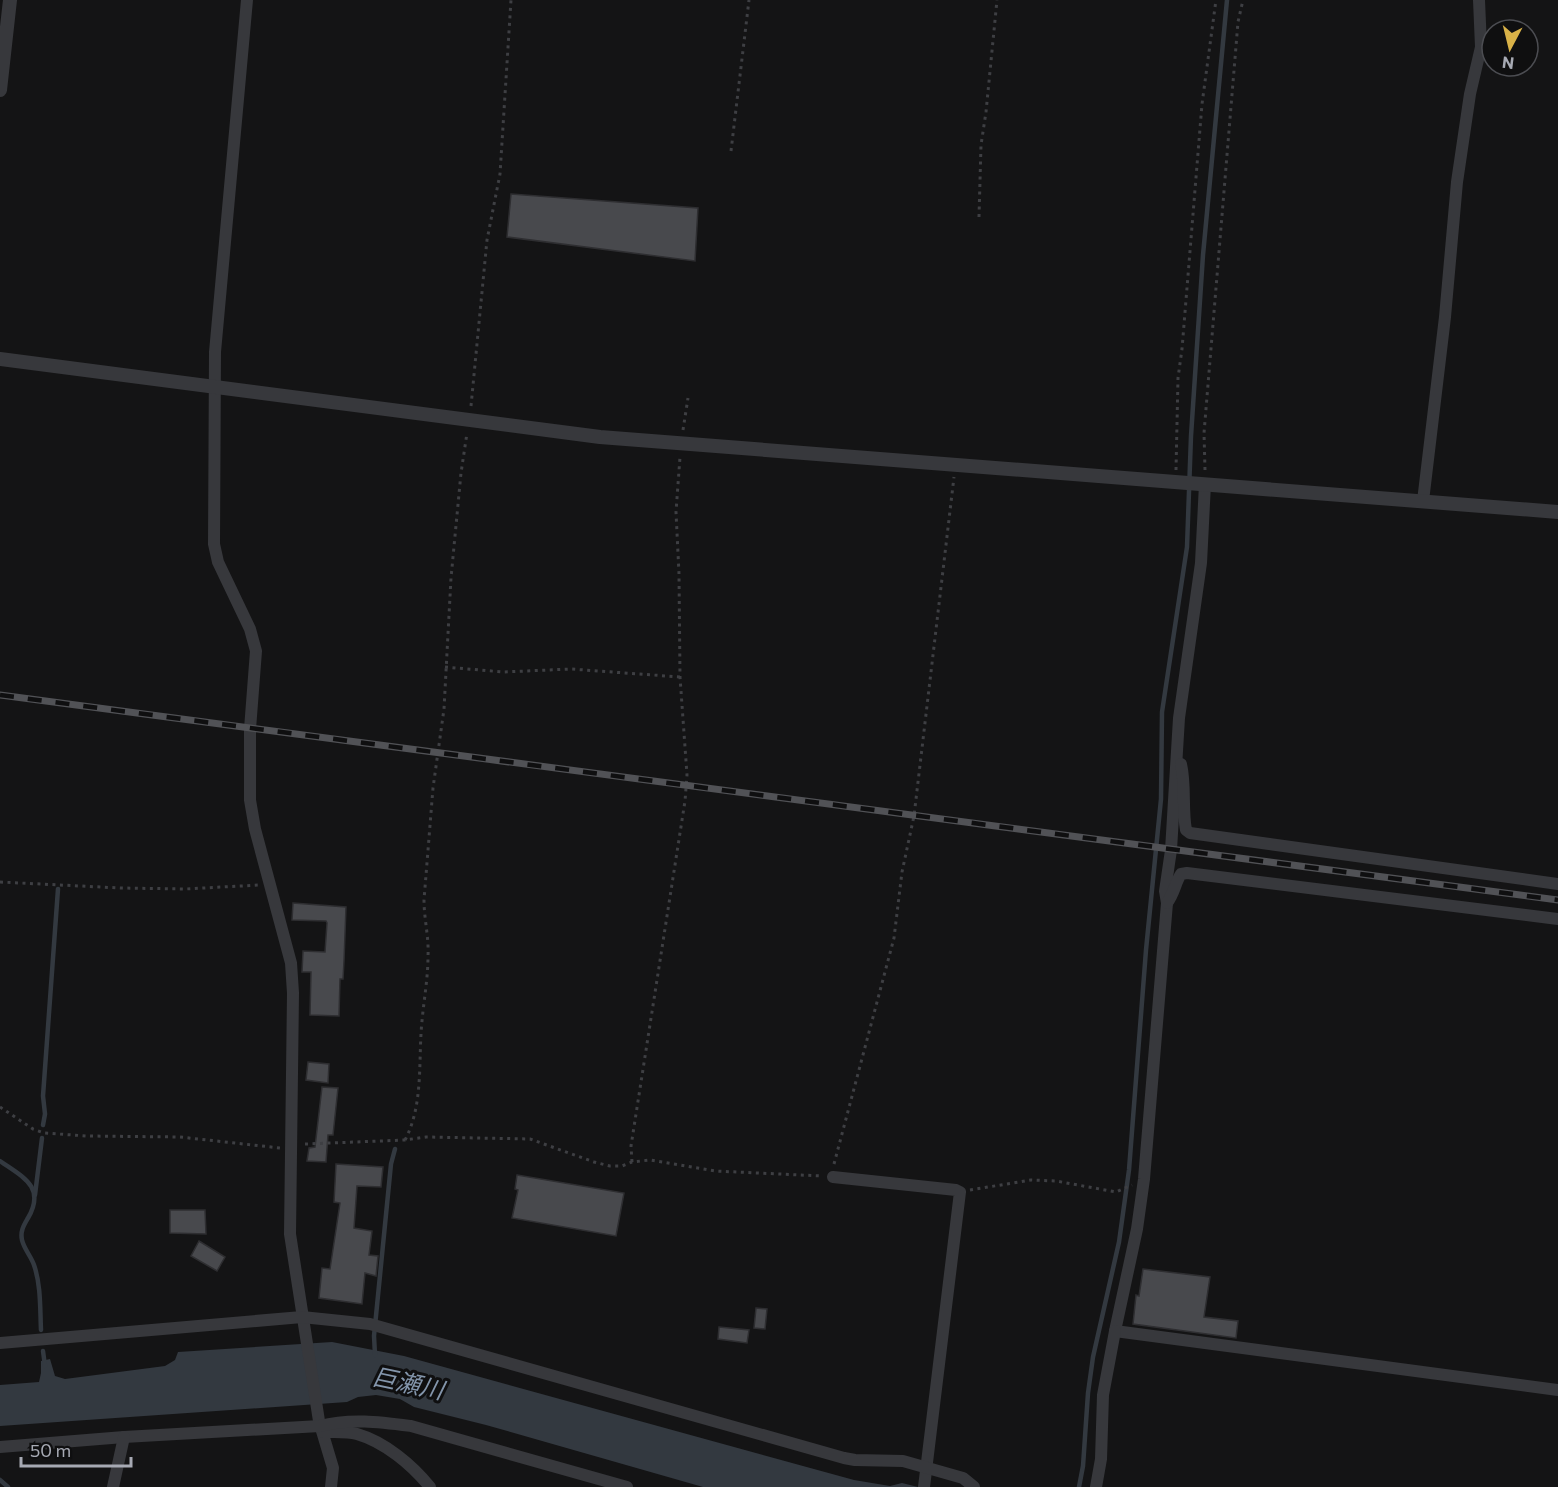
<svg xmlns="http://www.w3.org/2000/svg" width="1558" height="1487" viewBox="0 0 1558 1487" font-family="Commissioner,'Noto Sans JP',sans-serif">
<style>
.water{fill:#333940}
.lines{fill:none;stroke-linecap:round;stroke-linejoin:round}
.stream{stroke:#333940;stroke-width:4.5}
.building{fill:#48494d;stroke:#2e2e31;stroke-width:1.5}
.path{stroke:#3e3f43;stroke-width:3;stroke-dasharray:3 4.5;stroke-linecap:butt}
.minor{stroke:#37383c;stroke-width:12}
.tertiary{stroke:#37383c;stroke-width:14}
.rail-casing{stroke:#515256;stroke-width:7}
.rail{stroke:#0f0f10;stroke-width:4.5;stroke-dasharray:14;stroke-linecap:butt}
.labels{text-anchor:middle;stroke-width:6;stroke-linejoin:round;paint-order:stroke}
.water-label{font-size:24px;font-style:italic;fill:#8395ab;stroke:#0f0f10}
</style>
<rect width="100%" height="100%" fill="#141415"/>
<path class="water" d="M332 1342 404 1356 854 1480 890 1486 902 1483 918 1487H703L486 1425 414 1407 400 1399 376 1395 358 1397 347 1402 0 1426V1385L39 1382 41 1373V1361L50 1359 55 1376 65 1379 165 1366 175 1360 178 1352Z"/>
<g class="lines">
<g class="stream">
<path d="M43 1125 45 1114 43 1096 58 889"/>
<path d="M0 1161C23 1177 46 1187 28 1218 24 1225 20 1231 22 1240 24 1249 31 1256 34 1265 41 1285 40 1309 41 1330"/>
<path d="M35 1195 42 1138"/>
<path d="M43 1351 45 1366"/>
<path d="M375 1355 374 1336 391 1164 395 1149"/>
<path d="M0 1480 8 1487"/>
<path d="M1079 1487 1083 1466 1088 1393 1093 1357 1119 1242 1129 1170 1146 950 1161 799 1162 712 1187 547 1191 436 1203 255 1227 0"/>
</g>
</g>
<g class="building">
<path d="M511 194 698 208 695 261 507 237Z"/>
<path d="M293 903 346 907 344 961 343 979H340L339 1016 310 1015 311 972H302L303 951 325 952 327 923 326 921 292 920Z"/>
<path d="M308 1062 329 1064 328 1083 306 1080Z"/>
<path d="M322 1087 338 1088 333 1135H328L326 1162 307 1161 309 1148 315 1147Z"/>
<path d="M336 1164 383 1167 381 1187 357 1186 354 1228 372 1231 369 1255 378 1256 376 1276 365 1273 362 1304 319 1298 322 1268 330 1269 340 1203 334 1202Z"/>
<path d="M517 1175 624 1193 616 1236 512 1218 518 1190 515 1189Z"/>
<path d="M170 1210H205L206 1234 170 1233Z"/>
<path d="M199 1241 225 1257 217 1271 191 1256Z"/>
<path d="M1143 1269 1210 1277 1204 1317 1238 1321 1236 1338 1133 1324 1136 1295 1139 1296Z"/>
<path d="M756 1308 767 1309 765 1329 754 1328Z"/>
<path d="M719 1327 749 1330 747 1343 718 1339Z"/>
</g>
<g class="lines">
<g class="path">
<path d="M731 151 749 0"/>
<path d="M979 217 981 145 986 112 997 0"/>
<path d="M471 406 487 240 500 174 511 0"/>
<path d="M683 430 688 398"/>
<path d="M1176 470 1178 378 1182 349 1202 104 1216 0"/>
<path d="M1205 470 1204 433 1238 22 1243 0"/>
<path d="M445 667 503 672 571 669 680 677"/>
<path d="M0 882 120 888 185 889 259 885"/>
<path d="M0 1107 33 1129 44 1133 87 1136 180 1137 280 1148"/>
<path d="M405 1140C424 1104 418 1060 422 1021 424 999 428 978 428 956 429 937 424 919 424 900L433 788 444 709 451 578 461 473 467 433"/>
<path d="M305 1144 405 1140 426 1137 530 1139 594 1162 610 1166H622L632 1162 650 1160 715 1171 822 1176"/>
<path d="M632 1162 631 1146 685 801 687 775 680 677 679 574 676 512 680 457"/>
<path d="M834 1164 894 938 902 872 914 816 954 477"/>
<path d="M970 1190 1031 1180 1056 1181 1116 1192 1132 1185"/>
</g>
<g class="minor">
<path d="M247 0 215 352 214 544 218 562 250 629 256 651 250 729V800L255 829 291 963 293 993 290 1234 319 1421 333 1468 331 1487"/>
<path d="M1205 484 1201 563 1179 718 1171 850 1165 891 1167 903 1144 1179 1137 1229 1115 1331 1558 1390"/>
<path d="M1423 501 1445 317 1457 182 1470 94 1481 47 1479 0"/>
<path d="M1181 764C1186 786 1182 808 1186 830L1190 833 1558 884"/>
<path d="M1167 903C1175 892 1175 883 1181 874L1187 873 1558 919"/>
<path d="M833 1177 956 1190 960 1192 924 1487"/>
<path d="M0 1343 302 1317 370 1324 844 1458 855 1460 903 1461 963 1478 974 1487"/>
<path d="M323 1432C334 1432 347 1431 357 1434 385 1442 412 1465 430 1487"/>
<path d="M0 1447 124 1437 320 1426C350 1418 380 1422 411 1426L627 1487"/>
<path d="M113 1487 124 1437"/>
<path d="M1096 1487 1101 1459 1103 1395 1115 1331"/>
</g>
<g class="tertiary">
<path d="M0 90 10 0"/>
<path d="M0 359 600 437 1558 512"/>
</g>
<g class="rail-casing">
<path id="rail" d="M0 695 1558 900"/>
</g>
<use href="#rail" class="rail"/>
</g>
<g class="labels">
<g class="water-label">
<text transform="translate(408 1384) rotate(12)" y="8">巨瀬川</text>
</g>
</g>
<g transform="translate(1510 48) rotate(187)"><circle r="28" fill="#0f0f10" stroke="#4c4d52" stroke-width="1.5"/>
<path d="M0-4.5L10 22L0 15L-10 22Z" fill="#d9b248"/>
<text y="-9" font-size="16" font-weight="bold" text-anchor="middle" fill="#a7aab4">N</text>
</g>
<path d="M21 1457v9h110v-9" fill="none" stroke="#a7aab4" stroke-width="3"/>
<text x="30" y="1457" font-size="18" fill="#a7aab4" stroke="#0f0f10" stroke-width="4.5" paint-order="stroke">50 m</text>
</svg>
